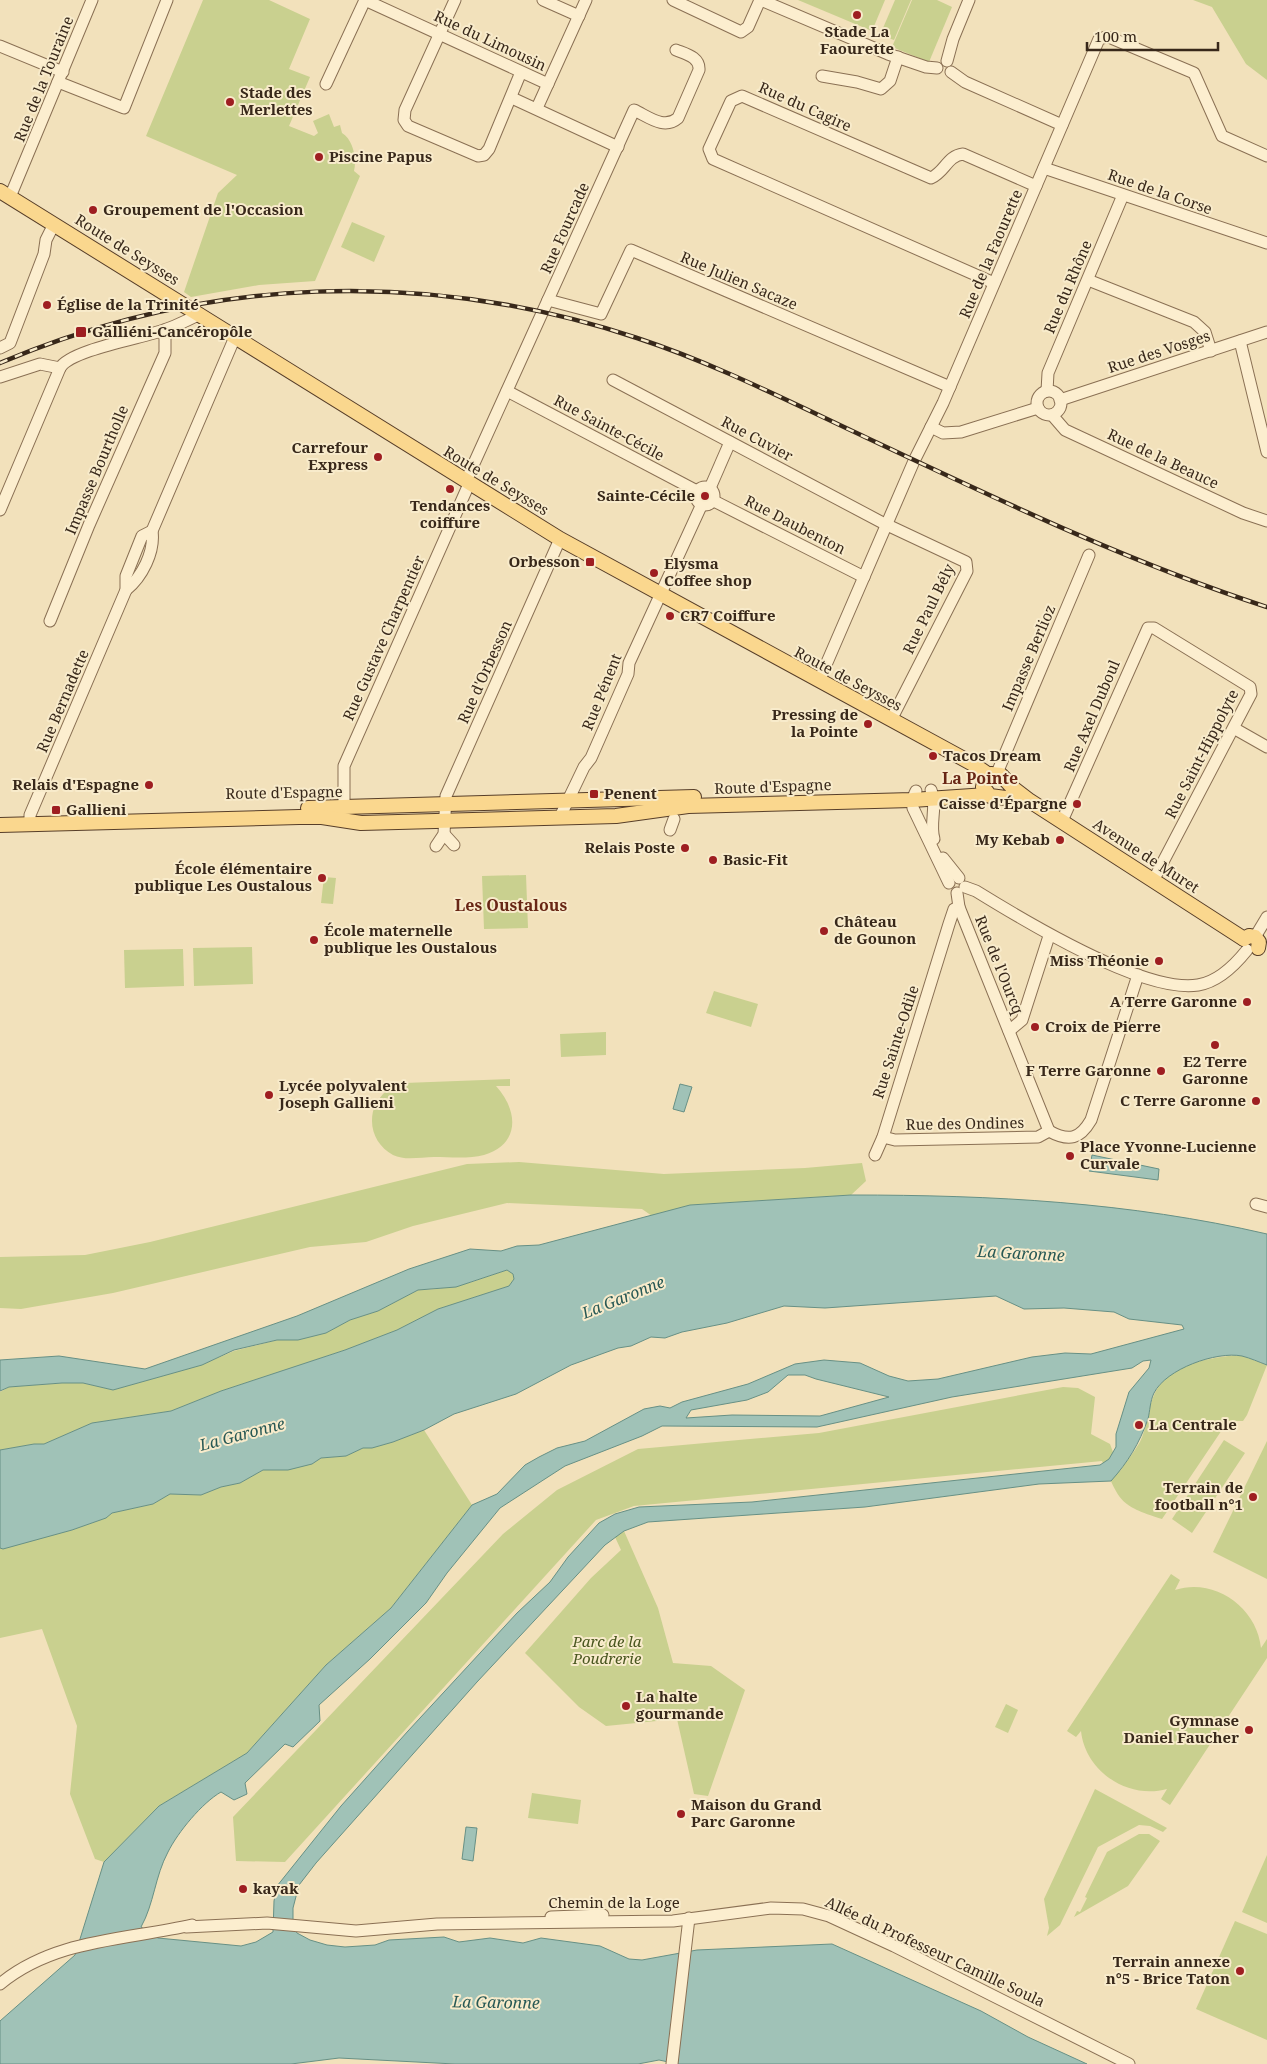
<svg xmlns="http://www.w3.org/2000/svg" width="1267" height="2064" viewBox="0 0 1267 2064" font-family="'Noto Serif',serif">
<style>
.green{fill:#c9d08f}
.water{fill:#a0c2b7;stroke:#679085;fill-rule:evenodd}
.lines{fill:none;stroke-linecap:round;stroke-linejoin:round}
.minor-casing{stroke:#8a7054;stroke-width:13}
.major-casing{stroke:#573e29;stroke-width:16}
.minor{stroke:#fceecf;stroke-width:11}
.major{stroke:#fad78e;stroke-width:14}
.rail-casing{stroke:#38281a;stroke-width:4.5}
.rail{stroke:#f8ebcb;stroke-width:2.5;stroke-dasharray:8;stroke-linecap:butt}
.poi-dot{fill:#9e1e21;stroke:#f8ebcb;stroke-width:2}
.labels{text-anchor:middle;stroke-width:4;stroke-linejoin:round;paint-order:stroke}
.poi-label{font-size:15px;font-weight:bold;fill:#38281a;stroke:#f8ebcb;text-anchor:start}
.street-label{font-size:15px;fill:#38281a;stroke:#f8ebcb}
.park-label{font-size:15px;font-style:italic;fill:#49561f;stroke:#f8ebcb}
.neighbourhood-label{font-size:16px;font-weight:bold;fill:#682615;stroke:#f8ebcb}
.water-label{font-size:16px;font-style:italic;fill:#285955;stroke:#f8ebcb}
</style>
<rect width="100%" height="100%" fill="#f2e1bb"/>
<g class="green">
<path d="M203 0H269L310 19 289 69 310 77 289 126 314 136 318 133 313 121 329 114 334 127 340 125 342 133C353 139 357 159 354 171L360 176 315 281 259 285 191 297 184 292 218 193 237 175 146 136Z"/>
<path d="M798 0H885L872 31Z"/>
<path d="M895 0H911L894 40 880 35Z"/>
<path d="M912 0H937L952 7 929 62 892 47Z"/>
<path d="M1193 0H1267V80L1246 64 1212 7Z"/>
<path d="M352 222 385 236 374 262 341 247Z"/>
<path d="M526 875 528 928 484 929 482 876Z"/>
<path d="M324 877 336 878 333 904 321 903Z"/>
<path d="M252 947 253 984 194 986 193 948Z"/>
<path d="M183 949 184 986 125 988 124 950Z"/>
<path d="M714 991 758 1004 751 1027 706 1013Z"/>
<path d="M606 1032V1055L561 1057 560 1034Z"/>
<path d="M510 1079V1086H496C518 1110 521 1144 484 1155 469 1159 450 1157 434 1157 421 1157 405 1161 393 1155 380 1148 372 1135 372 1121 372 1108 377 1100 386 1091H378V1084Z"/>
<path d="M519 1162 664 1174 805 1168 862 1163 866 1181 851 1195 690 1205 652 1216 642 1209 507 1203 413 1226 366 1242 310 1247 113 1293 21 1309 0 1308V1257L85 1255 150 1242 467 1164Z"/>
<path d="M507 1270 513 1274 514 1279 509 1286 438 1309 397 1330 345 1350 221 1391 171 1411 92 1423 44 1444H34L0 1450V1392L9 1387 62 1383H83L113 1390 201 1365 234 1351 277 1340H298L326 1333 350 1320 378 1311 418 1290 437 1289 472 1282Z"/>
<path d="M1240 1355 1267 1365 1247 1415 1243 1421H1228L1162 1519C1118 1505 1120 1501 1102 1461L634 1506 596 1520 285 1862 236 1861 233 1817 503 1534 557 1490 638 1449 819 1433 1063 1387 1078 1388 1095 1397 1091 1434 1110 1444 1120 1471C1126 1462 1134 1452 1140 1442 1147 1428 1147 1410 1154 1395 1167 1364 1211 1357 1240 1355Z"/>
<path d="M424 1430 472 1505 391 1608 326 1665 247 1753 159 1806 104 1862 95 1859 70 1794 77 1726 42 1629 0 1638V1548L72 1530 106 1518 112 1513 153 1504 170 1494 201 1495 221 1487 240 1483 263 1470 312 1464 321 1458 346 1456 363 1448H372L393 1442Z"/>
<path d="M1224 1440 1245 1453 1192 1533 1172 1519Z"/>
<path d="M1267 1441V1579L1213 1552Z"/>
<path d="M624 1531 658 1608 673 1663 711 1666 745 1690 708 1796 694 1794 677 1719 606 1726 579 1707 525 1653 591 1578 621 1550 615 1537Z"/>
<path d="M1171 1574 1180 1580 1175 1590C1214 1577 1257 1607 1261 1648L1267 1639V1658L1170 1805 1161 1799 1167 1789C1128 1800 1085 1771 1081 1731L1076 1737 1067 1731Z"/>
<path d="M1006 1704 1018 1710 1008 1733 995 1727Z"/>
<path d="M1095 1789 1167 1828 1163 1832 1150 1826 1139 1825 1098 1847 1060 1925 1047 1936 1049 1928 1044 1899Z"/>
<path d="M532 1793 581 1800 578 1824 528 1818Z"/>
<path d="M1139 1834H1149L1160 1841 1128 1886 1074 1917 1077 1911 1080 1912 1087 1898 1085 1897 1107 1852Z"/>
<path d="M1267 1855V1923L1242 1912Z"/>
<path d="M1235 1921 1267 1934V2040L1196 2009Z"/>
</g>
<g class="water">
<path d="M680 1084 692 1087 684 1112 673 1109Z"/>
<path d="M1092 1155 1159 1169 1158 1180 1089 1171Z"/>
<path d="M851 1195C992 1195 1129 1202 1267 1234V1365C1259 1362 1250 1358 1242 1356 1216 1351 1166 1369 1154 1393 1150 1401 1150 1411 1148 1419 1139 1444 1128 1462 1111 1481L1039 1484 865 1507 648 1522 624 1531 605 1545 477 1682 316 1863 299 1885 293 1908V1927L297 1933 310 1940 327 1945 345 1947 375 1945 389 1940 444 1937 459 1942 490 1938 523 1943 541 1938 600 1946 629 1959 642 1960 697 1950 832 1944 981 2011 1028 2037 1087 2064H678L659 2060 638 2064H455L339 2058 291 2064H0V2021L75 1955 104 1862 159 1806 247 1753 326 1665 391 1608 472 1505 497 1494 525 1465 539 1457 557 1448 585 1441 644 1409 660 1406 670 1408 682 1402 748 1384 795 1364 824 1360 860 1363 889 1376 908 1381 938 1379 1032 1357 1065 1353 1091 1354 1184 1329 1182 1325 1129 1319 1114 1312 1064 1308 1024 1309 996 1296 825 1308 784 1306 727 1323 682 1332 665 1338 651 1337 631 1346 618 1348 571 1365 516 1394 454 1414 424 1430 393 1442 372 1448H363L346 1456 321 1458 312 1464 288 1470H263L240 1483 221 1487 201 1495 170 1494 153 1504 112 1513 106 1518 72 1530 3 1549 0 1548V1450L34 1444H44L92 1423 171 1411 221 1391 345 1350 397 1330 438 1309 509 1286 514 1279 513 1274 507 1270 456 1287 418 1290 378 1311 350 1320 326 1333 298 1340H277L234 1350 202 1365 113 1390 83 1383H62L9 1387 0 1391V1360L59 1356 145 1369 297 1316 409 1269 470 1249 501 1251 517 1246 539 1245 690 1205ZM1151 1360 1149 1368 1129 1392 1116 1434V1447L1109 1459 1100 1465 752 1502 639 1507 615 1514 599 1523 568 1557 550 1582 517 1613 408 1731 341 1806 277 1886 274 1901 273 1932 256 1942 241 1946 158 1938 141 1927C154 1904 155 1876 168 1852 178 1832 202 1803 221 1792L234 1800 247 1794 245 1783 285 1744 293 1747 320 1721 319 1705 370 1659 426 1603 447 1573 500 1508 565 1466 642 1436 662 1426 817 1427 952 1397 1132 1368 1143 1361ZM788 1375H805L816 1379 889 1397 820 1416 732 1415 686 1418 691 1410 747 1400 768 1392Z"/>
<path d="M466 1827 477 1828 473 1861 462 1859Z"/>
</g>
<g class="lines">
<g class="minor-casing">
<g id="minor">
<path d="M365 0 548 84"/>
<path d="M455 0 405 110 404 120 408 126 478 156 484 155 489 149 521 72"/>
<path d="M543 0 579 16"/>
<path d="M673 0 741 32 748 27 760 0"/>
<path d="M761 0 888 54 926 67 937 68"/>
<path d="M0 46 63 72"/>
<path d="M947 61 953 39 969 0"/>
<path d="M951 72 965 82 1062 125"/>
<path d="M822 76 857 82 881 89 890 81 898 57"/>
<path d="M58 82 124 108 167 0"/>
<path d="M326 84 365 0"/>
<path d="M512 98 618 147"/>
<path d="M537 108 586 0"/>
<path d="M1044 168 1267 243"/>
<path d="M10 197 92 0"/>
<path d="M1088 280 1194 322 1205 332 1211 351"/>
<path d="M994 283 713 159 709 149 731 101 742 96 931 178C945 172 947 156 963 154L1036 186"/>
<path d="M548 300 601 314 631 250 950 387"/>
<path d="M1240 341 1267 452"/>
<path d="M0 348 10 343 44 254 46 240 54 224"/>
<path d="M0 377 40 364 60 368"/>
<path d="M613 380 883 523 966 562 967 571 891 720"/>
<path d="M507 391 697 491"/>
<path d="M1047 391 1048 373 1123 195"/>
<circle cx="1049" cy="403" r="12"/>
<path d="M1060 400 1267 332"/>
<path d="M1052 415 1065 430 1243 513 1267 521"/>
<path d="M931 427 943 433 961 432 1038 408"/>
<path d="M466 481 634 110C649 117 664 130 678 118L699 70C700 57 686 54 676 50"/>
<circle cx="705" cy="496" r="9"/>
<path d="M710 488 730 442"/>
<path d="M712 500 864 577"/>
<path d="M0 510 60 368C70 350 142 338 164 330 176 326 188 320 200 314"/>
<path d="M126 590C142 577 155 552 152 531L235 337"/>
<path d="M50 621 89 525 165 353V330"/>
<path d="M819 681 914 461 943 403 1099 39 1106 37 1111 38 1194 73 1222 136 1267 156"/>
<path d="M1237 730 1267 747"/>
<path d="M997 773 1089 555"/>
<path d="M931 790C938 806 929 823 934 839"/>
<path d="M916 791 912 800 913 808 949 883"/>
<path d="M344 808V766L469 484"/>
<path d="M560 817 584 767 591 758 628 674 629 663 702 504"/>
<path d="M1062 821 1148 628H1154L1250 687 1251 694 1153 881"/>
<path d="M30 824V815L126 590V576L142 536 152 531"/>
<path d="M670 830 674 819"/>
<path d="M444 834 454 845"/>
<path d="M436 846 444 834 446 796 560 539"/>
<path d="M943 858 959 878"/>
<path d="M965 887 976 891C1023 920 1144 994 1198 985 1217 982 1235 965 1247 950"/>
<path d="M957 893 959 907 967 927 1049 1131"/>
<path d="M1255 937 1267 917"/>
<path d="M1009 1031 1022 1020 1049 936"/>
<path d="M1049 1131C1069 1142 1080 1139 1091 1120L1138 975"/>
<path d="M883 1137 895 1140 1038 1137 1049 1131"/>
<path d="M875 1155 883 1137 949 924 954 909 959 907"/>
<path d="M1256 1204 1267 1207"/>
<path d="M551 1917 603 1915"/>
<path d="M186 1927 267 1923 356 1931 437 1924 673 1921 771 1908 803 1909 829 1916 894 1946 1129 2064"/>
<path d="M0 1984C54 1939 126 1940 192 1925"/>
<path d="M672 2064 689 1918"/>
</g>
</g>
<g class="major-casing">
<g id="major">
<path d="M0 191 560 539 973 764 989 775"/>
<path d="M1030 801 990 796 983 787 985 780 991 774 1001 775 1013 788 1030 801 1244 939"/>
<path d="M308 808 694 797"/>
<path d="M0 825 299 817H322L361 823 616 816 688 806 912 800 987 795"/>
<path d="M1244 939 1249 936 1255 937 1259 942 1258 948"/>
</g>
</g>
<use href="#minor" class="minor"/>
<use href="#major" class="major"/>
<g class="rail-casing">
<path id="rail" d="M0 363C205 276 426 268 637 338 716 364 790 402 865 437 997 499 1128 562 1267 607"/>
</g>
<use href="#rail" class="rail"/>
</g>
<g class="poi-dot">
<circle cx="857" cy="15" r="5"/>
<circle cx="230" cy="102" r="5"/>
<circle cx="319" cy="157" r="5"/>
<circle cx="93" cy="210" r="5"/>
<circle cx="47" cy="305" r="5"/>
<rect x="75" y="326" width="12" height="12" rx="2.5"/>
<circle cx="378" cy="457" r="5"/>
<circle cx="450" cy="489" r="5"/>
<circle cx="705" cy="496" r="5"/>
<rect x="585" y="557" width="10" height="10" rx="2.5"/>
<circle cx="654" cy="573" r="5"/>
<circle cx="670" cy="616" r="5"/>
<circle cx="868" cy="724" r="5"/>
<circle cx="933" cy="756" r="5"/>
<circle cx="149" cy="785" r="5"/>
<rect x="589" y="789" width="10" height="10" rx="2.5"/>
<circle cx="1077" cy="804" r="5"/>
<rect x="51" y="805" width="10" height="10" rx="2.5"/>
<circle cx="1060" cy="840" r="5"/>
<circle cx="685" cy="848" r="5"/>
<circle cx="713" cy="860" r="5"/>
<circle cx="322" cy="878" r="5"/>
<circle cx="824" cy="931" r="5"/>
<circle cx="314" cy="940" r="5"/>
<circle cx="1159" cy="961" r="5"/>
<circle cx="1247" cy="1002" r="5"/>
<circle cx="1035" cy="1027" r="5"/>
<circle cx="1215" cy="1045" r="5"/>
<circle cx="1161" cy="1071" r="5"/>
<circle cx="269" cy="1095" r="5"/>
<circle cx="1256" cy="1101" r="5"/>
<circle cx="1070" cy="1156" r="5"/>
<circle cx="1139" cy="1425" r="5"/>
<circle cx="1253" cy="1497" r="5"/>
<circle cx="626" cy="1706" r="5"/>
<circle cx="1249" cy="1730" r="5"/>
<circle cx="681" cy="1814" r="5"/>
<circle cx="243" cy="1889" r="5"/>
<circle cx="1240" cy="1971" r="5"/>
</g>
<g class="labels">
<g class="poi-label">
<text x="857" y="37" text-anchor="middle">Stade La<tspan x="857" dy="17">Faourette</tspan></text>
<text x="240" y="98">Stade des<tspan x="240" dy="17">Merlettes</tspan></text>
<text x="329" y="162">Piscine Papus</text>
<text x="103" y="215">Groupement de l'Occasion</text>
<text x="57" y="310">Église de la Trinité</text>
<text x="92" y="337">Galliéni-Cancéropôle</text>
<text x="368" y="453" text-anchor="end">Carrefour<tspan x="368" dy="17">Express</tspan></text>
<text x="695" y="501" text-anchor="end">Sainte-Cécile</text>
<text x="450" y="511" text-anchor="middle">Tendances<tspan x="450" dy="17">coiffure</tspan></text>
<text x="580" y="567" text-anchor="end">Orbesson</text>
<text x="664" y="569">Elysma<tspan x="664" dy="17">Coffee shop</tspan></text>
<text x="680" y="621">CR7 Coiffure</text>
<text x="858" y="720" text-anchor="end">Pressing de<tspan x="858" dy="17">la Pointe</tspan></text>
<text x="943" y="761">Tacos Dream</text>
<text x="139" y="790" text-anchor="end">Relais d'Espagne</text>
<text x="604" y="799">Penent</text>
<text x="1067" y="809" text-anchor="end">Caisse d'Épargne</text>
<text x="66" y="815">Gallieni</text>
<text x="1050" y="845" text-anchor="end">My Kebab</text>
<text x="675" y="853" text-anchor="end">Relais Poste</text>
<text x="723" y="865">Basic-Fit</text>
<text x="312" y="874" text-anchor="end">École élémentaire<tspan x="312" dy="17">publique Les Oustalous</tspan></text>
<text x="834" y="927">Château<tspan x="834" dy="17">de Gounon</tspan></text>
<text x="324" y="936">École maternelle<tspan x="324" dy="17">publique les Oustalous</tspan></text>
<text x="1149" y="966" text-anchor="end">Miss Théonie</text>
<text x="1237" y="1007" text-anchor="end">A Terre Garonne</text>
<text x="1045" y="1032">Croix de Pierre</text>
<text x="1215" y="1067" text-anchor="middle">E2 Terre<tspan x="1215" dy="17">Garonne</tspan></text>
<text x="1151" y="1076" text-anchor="end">F Terre Garonne</text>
<text x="279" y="1091">Lycée polyvalent<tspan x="279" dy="17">Joseph Gallieni</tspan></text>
<text x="1246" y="1106" text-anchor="end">C Terre Garonne</text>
<text x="1080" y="1152">Place Yvonne-Lucienne<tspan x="1080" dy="17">Curvale</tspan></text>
<text x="1149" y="1430">La Centrale</text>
<text x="1243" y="1493" text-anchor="end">Terrain de<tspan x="1243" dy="17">football n°1</tspan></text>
<text x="636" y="1702">La halte<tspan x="636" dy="17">gourmande</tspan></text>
<text x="1239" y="1726" text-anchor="end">Gymnase<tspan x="1239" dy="17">Daniel Faucher</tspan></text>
<text x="691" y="1810">Maison du Grand<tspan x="691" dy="17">Parc Garonne</tspan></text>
<text x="253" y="1894">kayak</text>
<text x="1230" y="1967" text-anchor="end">Terrain annexe<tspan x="1230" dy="17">n°5 - Brice Taton</tspan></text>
</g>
<g class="street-label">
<text transform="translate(490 41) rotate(25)" y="5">Rue du Limousin</text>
<text transform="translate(44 79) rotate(-68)" y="5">Rue de la Touraine</text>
<text transform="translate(805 107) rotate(24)" y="5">Rue du Cagire</text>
<text transform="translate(1160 192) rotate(19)" y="5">Rue de la Corse</text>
<text transform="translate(565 228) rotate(-66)" y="5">Rue Fourcade</text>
<text transform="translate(127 250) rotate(32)" y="5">Route de Seysses</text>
<text transform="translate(991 254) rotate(-67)" y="5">Rue de la Faourette</text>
<text transform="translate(739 281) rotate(23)" y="5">Rue Julien Sacaze</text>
<text transform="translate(1068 287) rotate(-67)" y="5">Rue du Rhône</text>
<text transform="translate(1159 352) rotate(-18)" y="5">Rue des Vosges</text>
<text transform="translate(609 428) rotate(28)" y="5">Rue Sainte-Cécile</text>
<text transform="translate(757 439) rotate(28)" y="5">Rue Cuvier</text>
<text transform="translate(1163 459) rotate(25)" y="5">Rue de la Beauce</text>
<text transform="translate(97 470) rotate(-67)" y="5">Impasse Bourtholle</text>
<text transform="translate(496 481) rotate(31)" y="5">Route de Seysses</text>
<text transform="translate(795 525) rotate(27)" y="5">Rue Daubenton</text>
<text transform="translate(929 609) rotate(-64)" y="5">Rue Paul Bély</text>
<text transform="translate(384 638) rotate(-66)" y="5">Rue Gustave Charpentier</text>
<text transform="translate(1029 658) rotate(-67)" y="5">Impasse Berlioz</text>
<text transform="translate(485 672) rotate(-66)" y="5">Rue d'Orbesson</text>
<text transform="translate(848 679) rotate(28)" y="5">Route de Seysses</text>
<text transform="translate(602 692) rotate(-68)" y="5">Rue Pénent</text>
<text transform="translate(63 701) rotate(-67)" y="5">Rue Bernadette</text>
<text transform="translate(1092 716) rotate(-67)" y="5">Rue Axel Duboul</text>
<text transform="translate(1202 754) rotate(-63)" y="5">Rue Saint-Hippolyte</text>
<text transform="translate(773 787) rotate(-2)" y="5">Route d'Espagne</text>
<text transform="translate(284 793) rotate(-1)" y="5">Route d'Espagne</text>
<text transform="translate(1146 856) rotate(33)" y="5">Avenue de Muret</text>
<text transform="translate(999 965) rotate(68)" y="5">Rue de l'Ourcq</text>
<text transform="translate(896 1042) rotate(-72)" y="5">Rue Sainte-Odile</text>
<text transform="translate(965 1124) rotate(-1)" y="5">Rue des Ondines</text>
<text x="614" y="1908">Chemin de la Loge</text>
<text transform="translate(935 1952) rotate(25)" y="5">Allée du Professeur Camille Soula</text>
</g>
<g class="park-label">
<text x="607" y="1647">Parc de la<tspan x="607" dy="17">Poudrerie</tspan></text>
</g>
<g class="neighbourhood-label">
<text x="980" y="784">La Pointe</text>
<text x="511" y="911">Les Oustalous</text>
</g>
<g class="water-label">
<text transform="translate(1021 1253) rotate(3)" y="6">La Garonne</text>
<text transform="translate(623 1297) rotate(-22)" y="6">La Garonne</text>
<text transform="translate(242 1434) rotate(-15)" y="6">La Garonne</text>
<text transform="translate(496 2002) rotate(1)" y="6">La Garonne</text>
</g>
</g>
<path d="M1087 42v8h131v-8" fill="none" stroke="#38281a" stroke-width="2.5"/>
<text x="1094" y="42" font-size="15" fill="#38281a" stroke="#f8ebcb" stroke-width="4" paint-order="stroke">100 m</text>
</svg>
